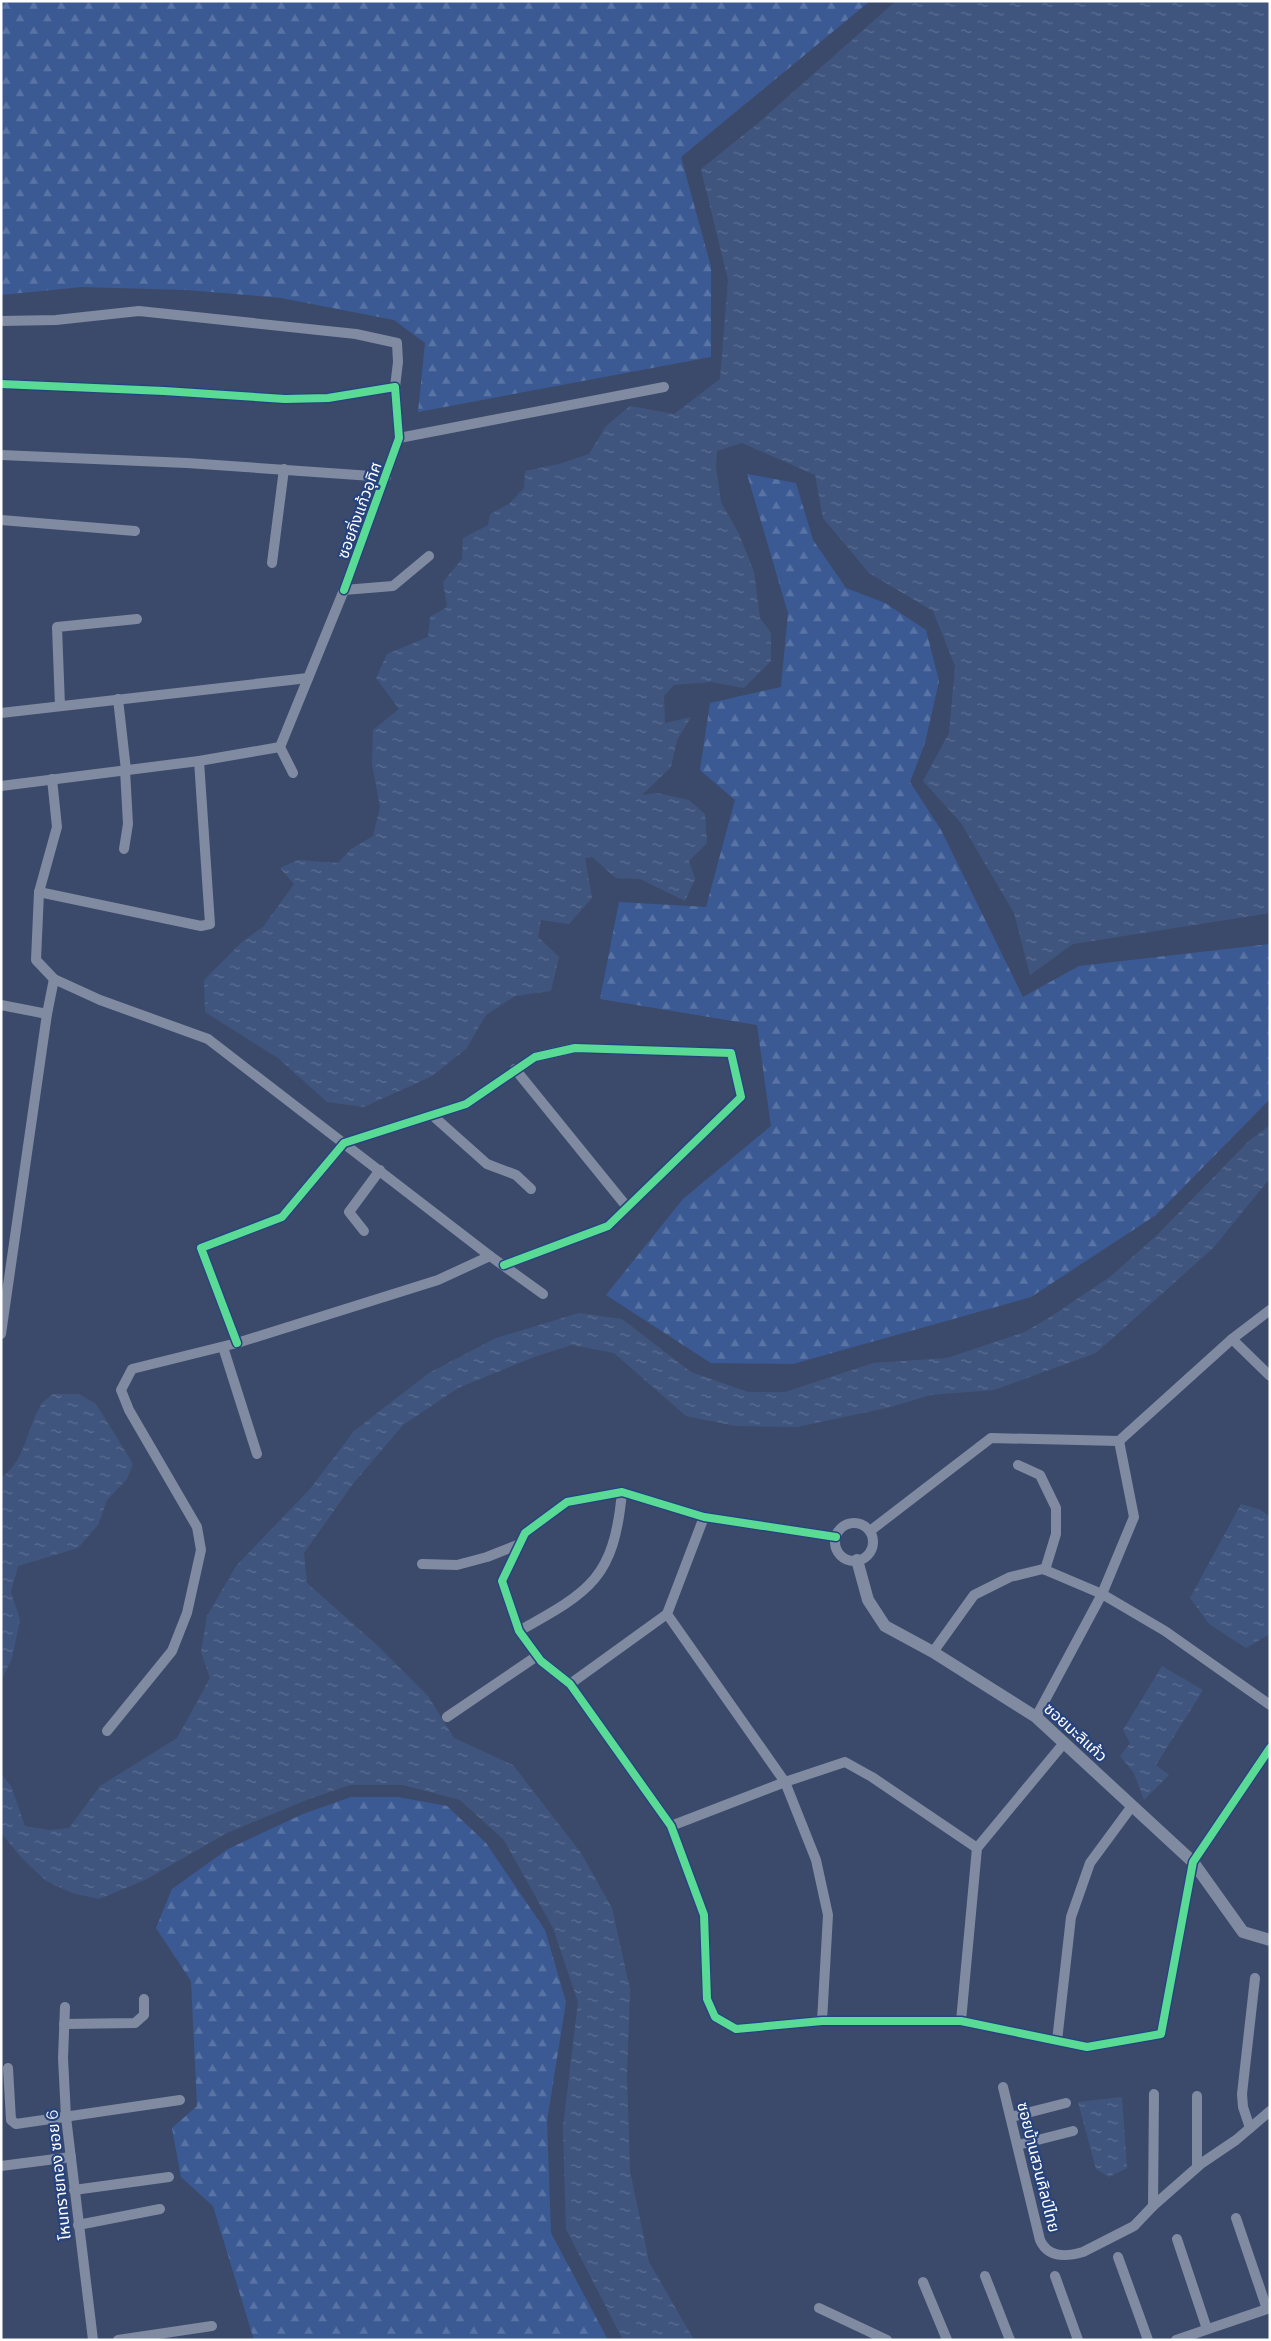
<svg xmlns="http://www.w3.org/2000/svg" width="1271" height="2341" viewBox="0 0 1271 2341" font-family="Raleway,'Noto Sans Thai',sans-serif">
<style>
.forest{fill:url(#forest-firs)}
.water{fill:url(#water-ripples)}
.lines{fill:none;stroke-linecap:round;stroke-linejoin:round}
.minor{stroke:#808ba1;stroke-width:10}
.tertiary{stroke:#808ba1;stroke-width:12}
.cycleway-casing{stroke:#27437e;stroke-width:11}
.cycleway{stroke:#5adb95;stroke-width:8}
.labels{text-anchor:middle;stroke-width:4.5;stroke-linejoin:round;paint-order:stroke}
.street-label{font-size:16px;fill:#fff;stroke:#27437e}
</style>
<defs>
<pattern id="forest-firs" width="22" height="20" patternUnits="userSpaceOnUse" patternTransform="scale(1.25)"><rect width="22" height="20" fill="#3b5a94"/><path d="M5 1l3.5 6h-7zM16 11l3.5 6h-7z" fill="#5873a4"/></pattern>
<pattern id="water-ripples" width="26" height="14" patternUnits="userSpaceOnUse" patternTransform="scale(1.25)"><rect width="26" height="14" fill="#40557e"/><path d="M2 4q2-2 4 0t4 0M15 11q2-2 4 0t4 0" fill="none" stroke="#5d6e91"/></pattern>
</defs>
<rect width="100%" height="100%" fill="#3b4a6a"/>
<g class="forest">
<path d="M1 1H870L681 157 711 267V357L418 412 425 343 394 320 281 298 187 290 82 287 1 295Z"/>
<path d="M747 474 796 483 813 540 846 588 885 603 926 630 939 681 925 743 910 782 941 830 1023 997 1079 966 1270 944V1099L1156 1215 1031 1297 793 1364 711 1363 606 1295 683 1199 771 1126 757 1025 600 999 619 902 706 907 735 800 700 770 710 703 781 687 788 613Z"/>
<path d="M351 1797H398L447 1806 486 1843 545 1930 566 2002 547 2121 551 2233 608 2340H254L213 2206 181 2177 172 2128 197 2106 191 1981 156 1928 172 1889 228 1849 303 1814Z"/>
</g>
<g class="water">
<path d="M896 1H1270V913L1073 944 1030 975 1014 913 961 823 923 781 949 733 955 666 933 611 869 573 823 518 815 475 742 443 717 451 716 467 721 502 739 534 754 572 760 618 771 633V661L744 688 711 682 674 685 664 696 665 723 691 717 677 740 671 767 642 795 657 793 689 800 705 814 707 843 689 861 695 879 685 901 640 879 616 878 592 857 585 858 592 898 569 924 541 920 538 937 559 957 551 991 515 996 486 1015 466 1049 432 1076 364 1107 327 1102 278 1058 205 1012 204 980 243 941 263 927 294 884 280 868 298 860 338 863 351 849 373 836 380 807 372 764 373 730 399 709 376 678 387 654 428 637 430 617 447 607 443 582 462 559 463 538 488 525 490 514 509 504 524 488 525 471 559 464 589 454 606 426 630 406 674 414 720 379 728 280 701 169 757 124Z"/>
<path d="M1270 1125V1178L1214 1247 1096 1353 994 1390 930 1395 891 1407 797 1427 736 1426 686 1416 614 1353 572 1345 534 1357 458 1388 403 1425 352 1485 304 1553 307 1583 378 1646 428 1696 454 1738 513 1765 581 1853 612 1908 630 1989 627 2076 630 2171 649 2262 694 2340H623L566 2229 563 2127 578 2002 553 1928 504 1840 460 1800 403 1785H350L309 1799 227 1833 145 1880 99 1899 72 1893 46 1881 21 1857 2 1834 1 1774 11 1786 25 1826 49 1830 69 1828 100 1786 177 1738 210 1678 201 1652 207 1616 236 1566 310 1489 354 1431 429 1373 496 1338 579 1313 622 1319 691 1372 748 1392H785L873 1363 947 1358 1025 1332 1055 1314 1111 1276 1156 1236 1249 1141Z"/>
<path d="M53 1394H79L96 1404 133 1464 127 1479 107 1500 98 1525 78 1548 18 1566 11 1592 20 1620 12 1658 1 1681V1478C26 1460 26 1430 41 1405 43 1401 49 1397 53 1394Z"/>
<path d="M1241 1504 1261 1510 1270 1517V1634L1246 1648 1209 1624 1190 1598Z"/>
<path d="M1162 1666 1203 1690 1156 1765 1169 1775 1144 1800 1134 1773 1120 1756 1130 1743 1123 1730Z"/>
<path d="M1122 2097 1127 2168 1109 2177 1096 2169 1078 2102Z"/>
</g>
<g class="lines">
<g class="minor">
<path d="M1 321 56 320 139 311 356 334 397 343 398 362 395 387"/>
<path d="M1 384 164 391 285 399 328 398 395 387 399 438 344 590"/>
<path d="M399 438 664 387"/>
<path d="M1 455 187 463 386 477"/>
<path d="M1 520 135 531"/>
<path d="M272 563 284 469"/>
<path d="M118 699 126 770"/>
<path d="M60 706 57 627 137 619"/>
<path d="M1 713 308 678"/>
<path d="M280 747 293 773"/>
<path d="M52 779 57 827 39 892 36 960 54 979 100 1000 208 1039 490 1256 543 1294"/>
<path d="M1 786 199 761 280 747 344 590 393 586 429 556"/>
<path d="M124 849 128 824 125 770"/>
<path d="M39 892 201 926 210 924 199 761"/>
<path d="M1 1005 47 1014"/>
<path d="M515 1069 627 1207"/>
<path d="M432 1115 487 1164 516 1175 531 1189"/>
<path d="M364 1231 349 1212 380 1170"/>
<path d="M1 1334 47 1014 54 979"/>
<path d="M1232 1339 1270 1376"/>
<path d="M237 1343 201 1248 282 1217 344 1143 466 1104 535 1057 575 1048 731 1053 741 1097 608 1226 504 1265"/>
<path d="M223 1347 257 1454"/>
<path d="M1018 1465 1040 1475 1056 1508V1534L1045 1570"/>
<path d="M704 1517 667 1614 785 1782 816 1860 828 1915 822 2021"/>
<circle cx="854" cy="1542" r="19"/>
<path d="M870 1531 991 1438 1119 1441 1232 1339 1270 1310"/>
<path d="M836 1537 704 1517 622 1492 567 1502 525 1533 502 1581 519 1631 541 1661 570 1684 671 1826 704 1915 707 1999 715 2017 736 2029 822 2021H961L1087 2047 1161 2034 1193 1862 1270 1748"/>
<path d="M422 1564 457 1565 487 1557 520 1544"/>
<path d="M519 1631C591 1591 614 1578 622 1492"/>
<path d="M933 1652 974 1595 1010 1577 1043 1569 1102 1594 1165 1631 1270 1705"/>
<path d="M570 1684 667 1614"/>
<path d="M447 1717 537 1656"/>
<path d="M1036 1717 1102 1594 1134 1517 1119 1441"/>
<path d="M107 1731 172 1651 187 1613 201 1550 197 1527 129 1410 121 1390 132 1369 237 1343 438 1280 490 1256"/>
<path d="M671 1826 785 1782 845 1762 872 1777 977 1848"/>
<path d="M65 2007 63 2058 66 2117 93 2340"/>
<path d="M961 2021 977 1848 1064 1743"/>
<path d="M64 2024 135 2023 144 2015V1999"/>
<path d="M1057 2041 1071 1917 1090 1863 1132 1806"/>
<path d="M8 2068 11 2120 16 2124 180 2100"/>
<path d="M1003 2087 1040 2240C1048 2258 1066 2257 1083 2252L1134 2226 1153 2206 1202 2163 1236 2140 1270 2111"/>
<path d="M1197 2096V2167"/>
<path d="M1011 2117 1066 2103"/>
<path d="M1250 2128 1243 2107 1242 2094 1255 1978"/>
<path d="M1018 2145 1073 2131"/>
<path d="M1 2166 71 2157"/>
<path d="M74 2190 169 2177"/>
<path d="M1153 2206 1154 2094"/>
<path d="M1236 2218 1267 2309"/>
<path d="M78 2225 160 2209"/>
<path d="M1177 2239 1207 2329"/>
<path d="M1118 2257 1148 2340"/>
<path d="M985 2276 1010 2340"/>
<path d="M1055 2276 1078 2340"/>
<path d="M923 2282 947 2340"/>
<path d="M819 2308 887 2340"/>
<path d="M118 2340 212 2326"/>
<path d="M1176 2340 1270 2308"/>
</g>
<path class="tertiary" d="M857 1560 868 1600 885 1626 933 1652 1036 1717 1193 1862 1243 1932 1270 1940"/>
<g class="cycleway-casing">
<g id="cycleway">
<path d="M1 384 164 391 285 399 328 398 395 387 399 438 344 590"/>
<path d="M237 1343 201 1248 282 1217 344 1143 466 1104 535 1057 575 1048 731 1053 741 1097 608 1226 504 1265"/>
<path d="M836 1537 704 1517 622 1492 567 1502 525 1533 502 1581 519 1631 541 1661 570 1684 671 1826 704 1915 707 1999 715 2017 736 2029 822 2021H961L1087 2047 1161 2034 1193 1862 1270 1748"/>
</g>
</g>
<use href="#cycleway" class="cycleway"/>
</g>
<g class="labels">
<g class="street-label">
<text transform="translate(359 510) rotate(-70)" y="6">ซอยกิ่งแก้วอุทิศ</text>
<text transform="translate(1076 1732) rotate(42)" y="6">ซอยมะลิแก้ว</text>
<text transform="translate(1039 2167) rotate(76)" y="6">ซอยบ้านสวนศิลป์ไทย</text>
<text transform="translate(58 2175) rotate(-96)" y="6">โหนทรายทอง ซอย 6</text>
</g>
</g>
<rect width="1271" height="2341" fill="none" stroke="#ffffff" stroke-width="5"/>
</svg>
